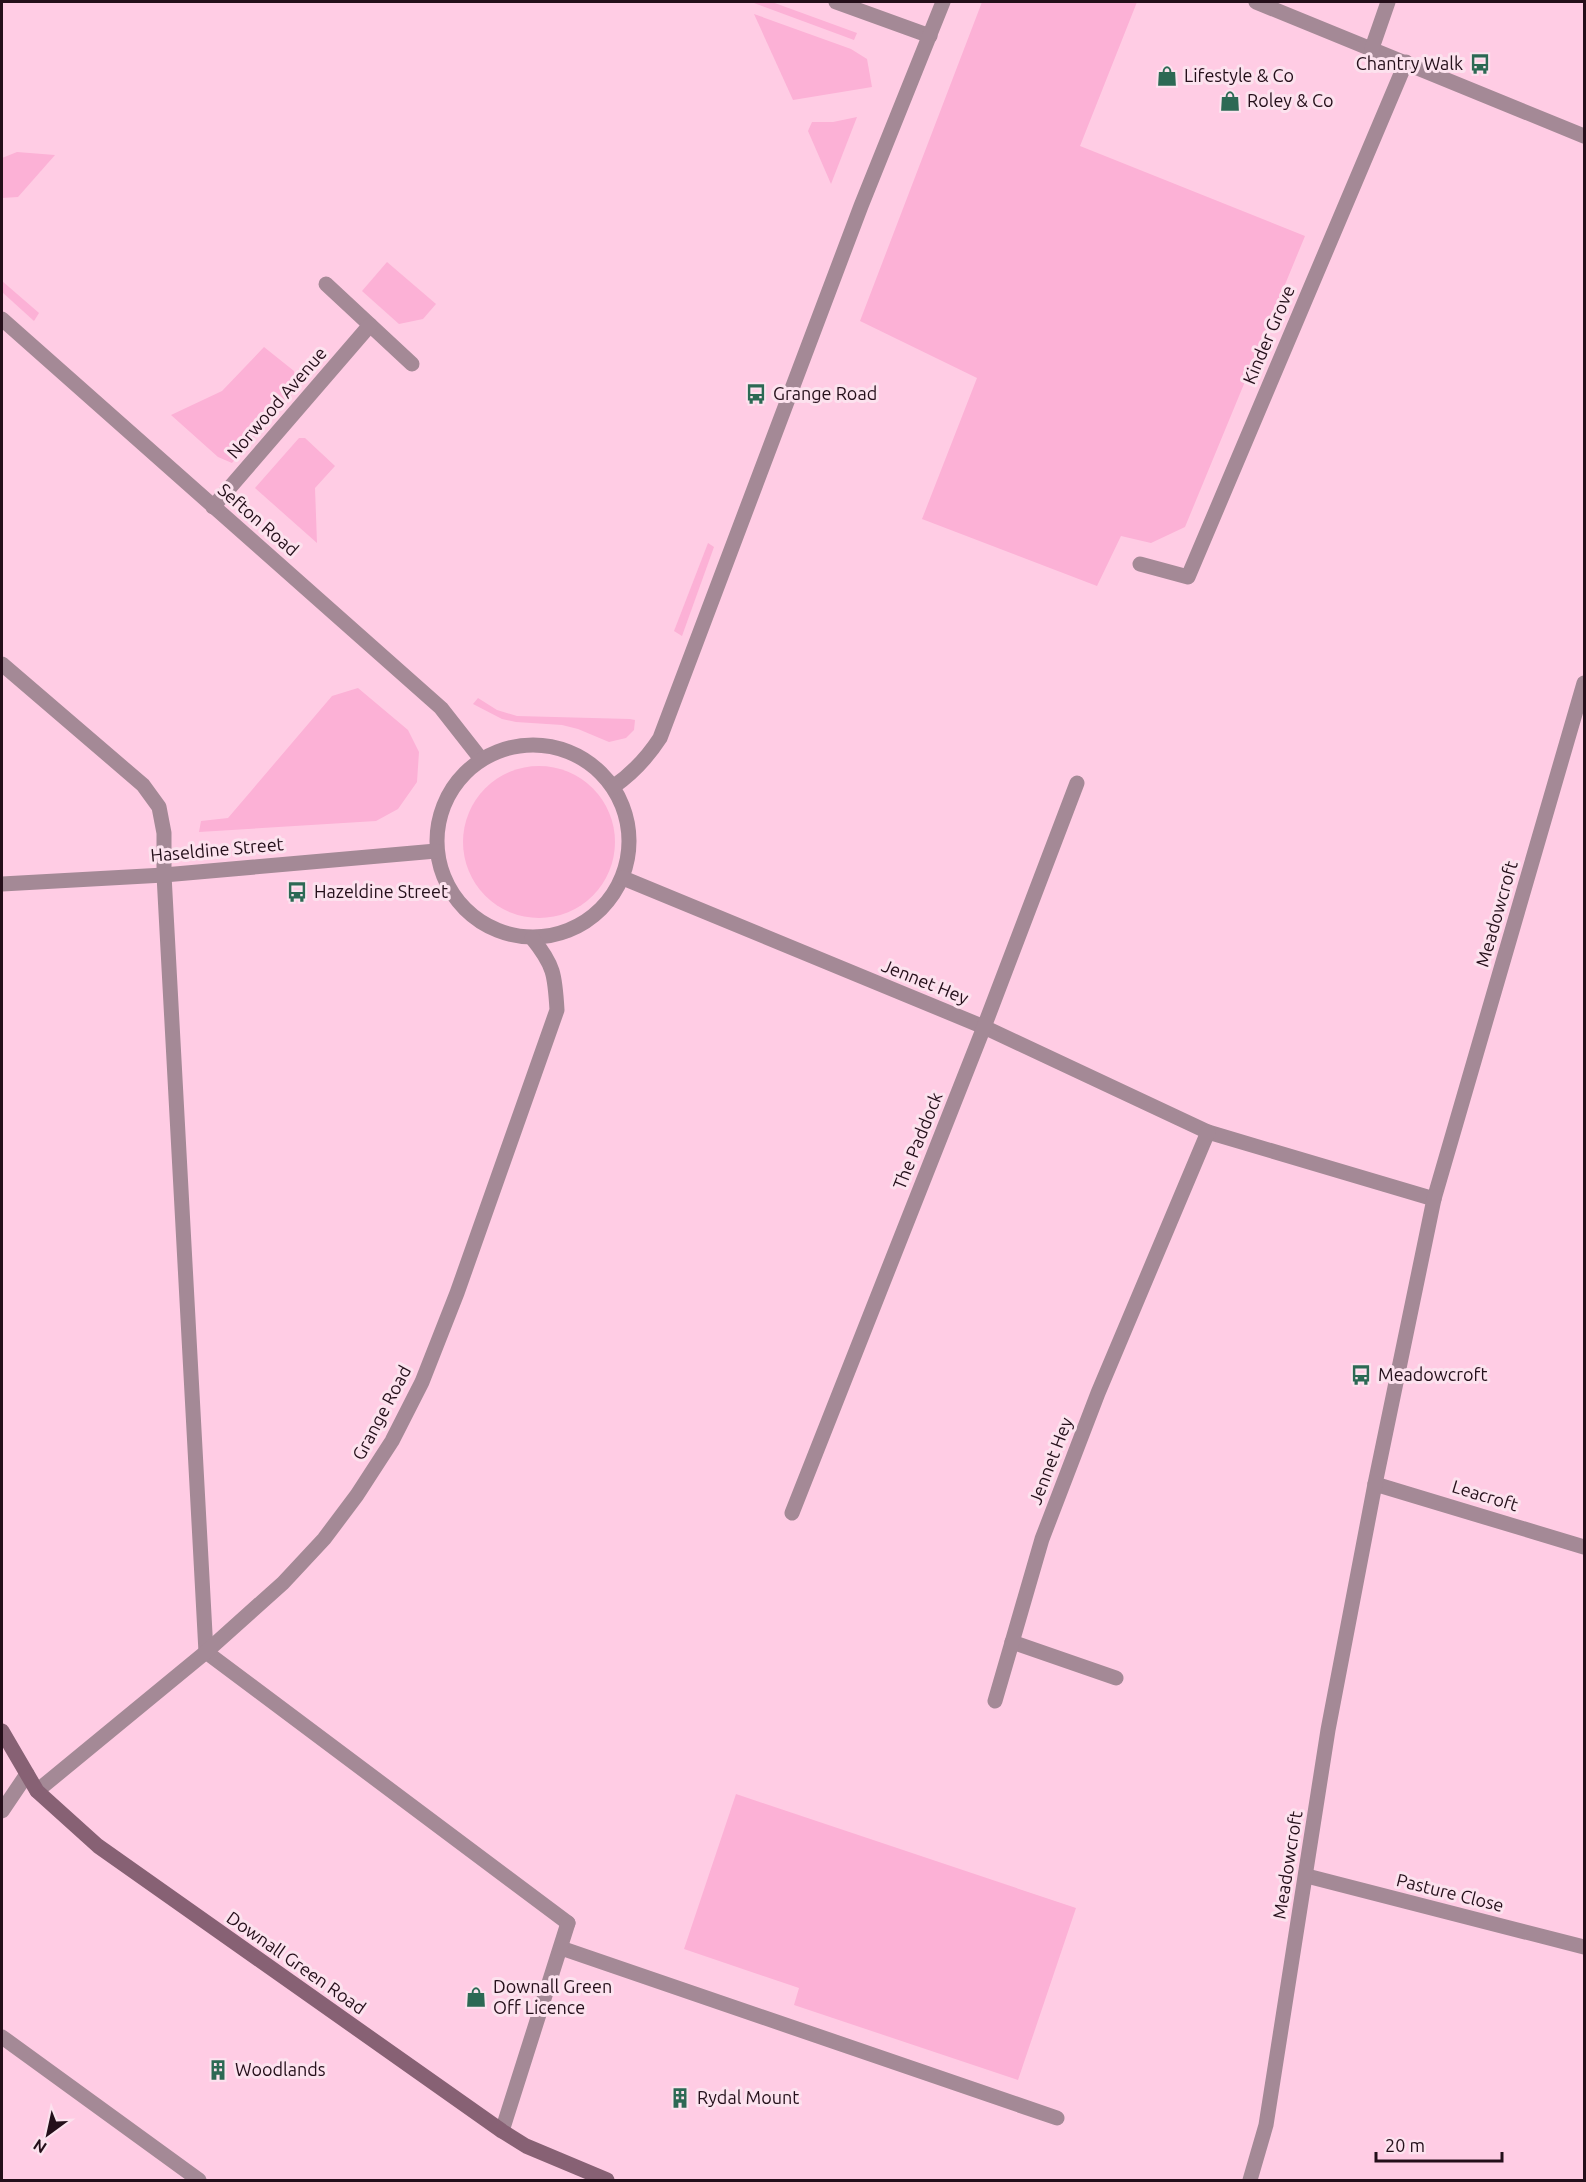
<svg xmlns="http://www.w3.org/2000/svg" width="1586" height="2182" viewBox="0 0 1586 2182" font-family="Ubuntu,sans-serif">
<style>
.green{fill:#fcb1d6}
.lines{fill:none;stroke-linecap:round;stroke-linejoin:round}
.service{stroke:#a48996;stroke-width:15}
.minor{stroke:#a48996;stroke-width:15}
.secondary{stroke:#876174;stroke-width:15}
.labels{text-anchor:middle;stroke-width:6;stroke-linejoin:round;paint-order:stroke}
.poi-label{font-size:18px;fill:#240f1a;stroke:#fce2ee;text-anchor:start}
.street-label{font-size:18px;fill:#240f1a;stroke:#fce2ee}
</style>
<rect width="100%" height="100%" fill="#ffcce4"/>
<g class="green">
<path d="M754 2H772L857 33 854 40 754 3Z"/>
<path d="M982 2H1137L1080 146 1305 236 1185 527 1151 543 1121 536 1097 586 922 519 977 378 860 321Z"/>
<path d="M754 14 851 49 867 59 872 87 793 100Z"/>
<path d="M857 117 831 184 808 131 812 122H833Z"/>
<path d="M17 152 55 155 18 197 2 198V158Z"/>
<path d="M387 262 436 304 423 319 399 324 362 291Z"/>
<path d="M2 281 39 313 34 321 2 292Z"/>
<path d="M264 347 294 371 298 388 232 463 218 457 171 415 222 391Z"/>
<path d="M299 438H305L335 466 315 488 317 543 255 488Z"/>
<path d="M708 543 714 547 682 636 674 631Z"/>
<path d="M358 688 408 730 419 752 417 782 398 809 376 821 199 832 201 821 228 818 332 696Z"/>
<path d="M478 698 497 710 517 716 630 719 635 720 634 730 626 738 609 742 578 729 562 725 516 722 502 719 473 704Z"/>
<circle cx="539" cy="842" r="76"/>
<path d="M736 1794 1076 1908 1018 2080 794 2005 799 1988 684 1949Z"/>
</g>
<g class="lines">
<g class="service">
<path d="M2 664 143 785 159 807 164 833V875L206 1652 568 1923"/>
<path d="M2 1811 27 1774"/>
<path d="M561 1948 1057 2118"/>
<path d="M2 2037 199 2180"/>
</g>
<g class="minor">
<path d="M836 2 930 36"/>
<path d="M1256 2 1584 136"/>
<path d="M1372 48 1388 2"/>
<path d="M326 284 412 364"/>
<path d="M2 319 441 708 481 759"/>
<path d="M213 507 370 325"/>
<path d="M1140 564 1188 577 1406 62"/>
<circle cx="533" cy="841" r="96"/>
<path d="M613 787C633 773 647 758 660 738L861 206 943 2"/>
<path d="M623 878 984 1027 1208 1132 1434 1199"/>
<path d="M2 884 164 875 436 851"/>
<path d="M1375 1484 1584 1547"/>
<path d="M792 1513 984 1027 1077 783"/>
<path d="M1012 1642 1116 1678"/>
<path d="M995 1701 1042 1539 1098 1393 1208 1132"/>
<path d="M37 1791 206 1652 283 1583 324 1539 357 1495 392 1441 422 1382 457 1293 557 1010C555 975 554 965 532 938"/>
<path d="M1307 1876 1584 1947"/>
<path d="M502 2131 568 1923"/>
<path d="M1250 2180 1266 2125 1328 1730 1375 1484 1434 1199 1584 683"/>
</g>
<path class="secondary" d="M2 1731 37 1791 98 1846 502 2131 526 2146 607 2180"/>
</g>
<defs>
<g id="bus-bare" transform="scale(1.62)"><path d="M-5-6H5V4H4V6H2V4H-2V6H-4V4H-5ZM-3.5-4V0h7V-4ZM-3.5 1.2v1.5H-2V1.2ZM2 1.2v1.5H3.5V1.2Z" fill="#2c6954" stroke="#fce2ee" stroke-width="2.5" paint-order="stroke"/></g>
<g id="shop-bare" transform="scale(1.62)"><path d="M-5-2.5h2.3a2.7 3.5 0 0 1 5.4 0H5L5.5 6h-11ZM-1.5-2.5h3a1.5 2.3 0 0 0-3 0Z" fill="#2c6954" stroke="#fce2ee" stroke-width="2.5" paint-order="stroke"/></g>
<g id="building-bare" transform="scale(1.62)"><path d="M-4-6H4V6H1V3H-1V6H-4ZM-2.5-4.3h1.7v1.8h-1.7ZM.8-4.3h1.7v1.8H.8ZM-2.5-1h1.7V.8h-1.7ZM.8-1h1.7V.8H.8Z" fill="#2c6954" stroke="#fce2ee" stroke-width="2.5" paint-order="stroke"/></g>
</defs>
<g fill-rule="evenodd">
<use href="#bus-bare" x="1480" y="64"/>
<use href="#shop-bare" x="1167" y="76"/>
<use href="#shop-bare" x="1230" y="101"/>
<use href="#bus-bare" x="756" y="394"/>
<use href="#bus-bare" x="297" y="892"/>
<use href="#bus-bare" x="1361" y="1375"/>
<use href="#shop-bare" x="476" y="1997"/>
<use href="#building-bare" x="218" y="2070"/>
<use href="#building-bare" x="680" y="2098"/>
</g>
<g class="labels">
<g class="poi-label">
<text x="1463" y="70" text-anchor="end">Chantry Walk</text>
<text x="1184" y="82">Lifestyle &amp; Co</text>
<text x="1247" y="107">Roley &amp; Co</text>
<text x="773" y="400">Grange Road</text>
<text x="314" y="898">Hazeldine Street</text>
<text x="1378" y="1381">Meadowcroft</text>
<text x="493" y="1993">Downall Green<tspan x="493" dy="21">Off Licence</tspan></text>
<text x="235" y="2076">Woodlands</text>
<text x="697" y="2104">Rydal Mount</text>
</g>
<g class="street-label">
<text transform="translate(1269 335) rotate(-67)" y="6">Kinder Grove</text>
<text transform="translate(277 403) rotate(-49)" y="6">Norwood Avenue</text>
<text transform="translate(258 520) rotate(41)" y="6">Sefton Road</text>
<text transform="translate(217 850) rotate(-5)" y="6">Haseldine Street</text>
<text transform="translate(1497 914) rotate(-74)" y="6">Meadowcroft</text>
<text transform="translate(925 982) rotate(22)" y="6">Jennet Hey</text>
<text transform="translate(918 1141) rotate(-68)" y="6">The Paddock</text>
<text transform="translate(382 1413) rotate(-62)" y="6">Grange Road</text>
<text transform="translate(1051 1461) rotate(-69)" y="6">Jennet Hey</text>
<text transform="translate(1485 1496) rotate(17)" y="6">Leacroft</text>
<text transform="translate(1288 1865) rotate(-81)" y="6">Meadowcroft</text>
<text transform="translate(1450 1893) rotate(14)" y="6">Pasture Close</text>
<text transform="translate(296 1963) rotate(35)" y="6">Downall Green Road</text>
</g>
</g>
<rect width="1586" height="2182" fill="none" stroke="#240f1a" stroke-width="6"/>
<g transform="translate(48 2134) rotate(213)" stroke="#fce2ee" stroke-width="4.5" paint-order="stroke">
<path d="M0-4.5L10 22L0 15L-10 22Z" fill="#240f1a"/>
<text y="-9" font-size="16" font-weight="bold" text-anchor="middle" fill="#240f1a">N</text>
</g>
<path d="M1376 2152v9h126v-9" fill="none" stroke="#240f1a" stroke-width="3"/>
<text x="1385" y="2152" font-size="18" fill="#240f1a" stroke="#fce2ee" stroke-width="4.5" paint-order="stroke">20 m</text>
</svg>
